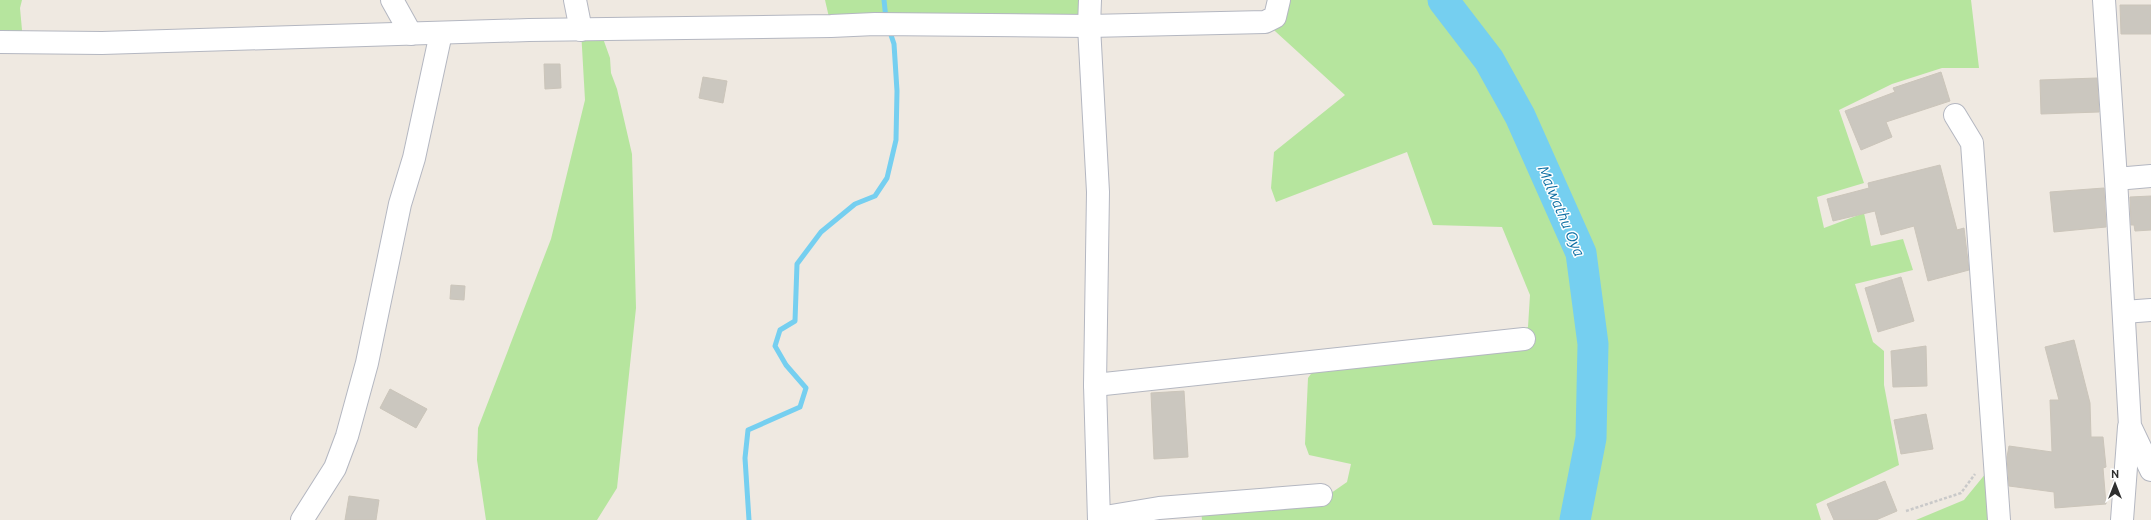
<svg xmlns="http://www.w3.org/2000/svg" width="2151" height="520" viewBox="0 0 2151 520" font-family="Ubuntu,sans-serif">
<style>
.green{fill:#b6e59e}
.lines{fill:none;stroke-linecap:round;stroke-linejoin:round}
.stream{stroke:#75cff0;stroke-width:5}
.river{stroke:#75cff0;stroke-width:31}
.building{fill:#cbc7bf;stroke:#cbc5ba}
.minor-casing{stroke:#b4b7c1;stroke-width:24}
.path{stroke:#c9c9c9;stroke-width:2.5;stroke-dasharray:3 2;stroke-linecap:butt}
.minor{stroke:#fff;stroke-width:22}
.labels{text-anchor:middle;stroke-width:3;stroke-linejoin:round;paint-order:stroke}
.water-label{font-size:15px;font-style:italic;fill:#0d6fa3;stroke:#fff}
</style>
<rect width="100%" height="100%" fill="#efe9e1"/>
<g class="green">
<path d="M0 0H22L20 8 23 41 0 42Z"/>
<path d="M825 0H1090L1089 26H831Z"/>
<path d="M1279 0H1971L1979 68H1942L1892 84 1839 110 1864 183 1817 197 1824 228 1864 213 1871 246 1903 239 1913 270 1855 284 1873 342 1884 351V385L1899 465 1816 504 1821 520H1202L1201 509 1324 498 1347 482 1351 464 1309 455 1305 444 1308 378 1316 367 1492 339 1528 327 1530 295 1502 227 1433 225 1407 152 1276 202 1271 188 1274 152 1345 95 1265 22Z"/>
<path d="M581 30H600L610 58 611 73 617 89 632 154 636 308 617 488 597 520H486L477 460 478 428 551 239 585 100Z"/>
<path d="M1991 467 1995 520H1916L1964 500Z"/>
</g>
<g class="lines">
<g class="stream">
<path d="M884 0 886 19"/>
<path d="M749 520 745 458 748 430 800 407 806 388 786 365 775 346 780 330 795 321 797 264 821 232 855 204 875 196 887 178 896 140 897 91 894 44 889 29"/>
</g>
<path class="river" d="M1443 0 1489 60 1520 116 1581 253 1593 344 1591 438 1575 520"/>
</g>
<g class="building">
<path d="M2120 5H2151V34H2121Z"/>
<path d="M544 64H560L561 88 545 89Z"/>
<path d="M1941 72 1950 101 1886 122 1892 137 1861 150 1845 111 1895 92 1893 88Z"/>
<path d="M703 77 727 81 723 103 699 98Z"/>
<path d="M2097 78 2099 112 2041 114 2040 80Z"/>
<path d="M1940 165 1957 230 1964 228 1969 270 1928 281 1914 226 1881 235 1875 211 1833 221 1827 199 1869 188 1868 183Z"/>
<path d="M2104 188 2106 227 2054 232 2050 192Z"/>
<path d="M2151 196V230L2135 231 2134 225H2131L2130 197Z"/>
<path d="M1901 277 1914 321 1878 332 1865 288Z"/>
<path d="M451 285 465 286 464 300 450 299Z"/>
<path d="M2074 340 2090 403 2091 437H2103L2106 467 2103 468 2106 504 2055 508 2054 492 2009 486 2007 457 2009 446 2052 452 2050 400H2059L2045 347Z"/>
<path d="M1926 346 1927 386 1893 387 1891 351Z"/>
<path d="M390 389 427 409 416 428 380 408Z"/>
<path d="M1184 391 1188 457 1154 459 1151 393Z"/>
<path d="M1926 414 1933 449 1901 454 1894 420Z"/>
<path d="M1885 481 1897 511 1876 520H1834L1827 504Z"/>
<path d="M349 496 379 500 376 520H345Z"/>
</g>
<g class="lines">
<g class="minor-casing">
<g id="minor">
<path d="M392 0 411 34"/>
<path d="M575 0 581 30"/>
<path d="M1090 0 1089 26 1098 192 1095 385 1099 520"/>
<path d="M2104 0 2116 179 2130 426 2151 470"/>
<path d="M0 42 102 43 529 30 831 26 875 24 1089 26 1265 22 1275 17 1279 0"/>
<path d="M1955 115 1972 143 1999 520"/>
<path d="M2116 179 2151 176"/>
<path d="M2124 312 2151 310"/>
<path d="M1095 385 1524 339"/>
<path d="M1099 518 1159 508 1321 495"/>
<path d="M302 520 335 468 347 436 367 363 400 204 414 158 441 33"/>
<path d="M2122 520 2129 427"/>
</g>
</g>
<path class="path" d="M1906 511 1961 493 1975 474"/>
<use href="#minor" class="minor"/>
</g>
<g class="labels">
<g class="water-label">
<text transform="translate(1561 211) rotate(67)" y="5">Malwathu Oya</text>
</g>
</g>
<g transform="translate(2115 484)" stroke="#ffffff" stroke-width="3" paint-order="stroke">
<path d="M0-3L7 15L0 10L-7 15Z" fill="#2e2e2e"/>
<text y="-6" font-size="11" font-weight="bold" text-anchor="middle" fill="#2e2e2e">N</text>
</g>
</svg>
